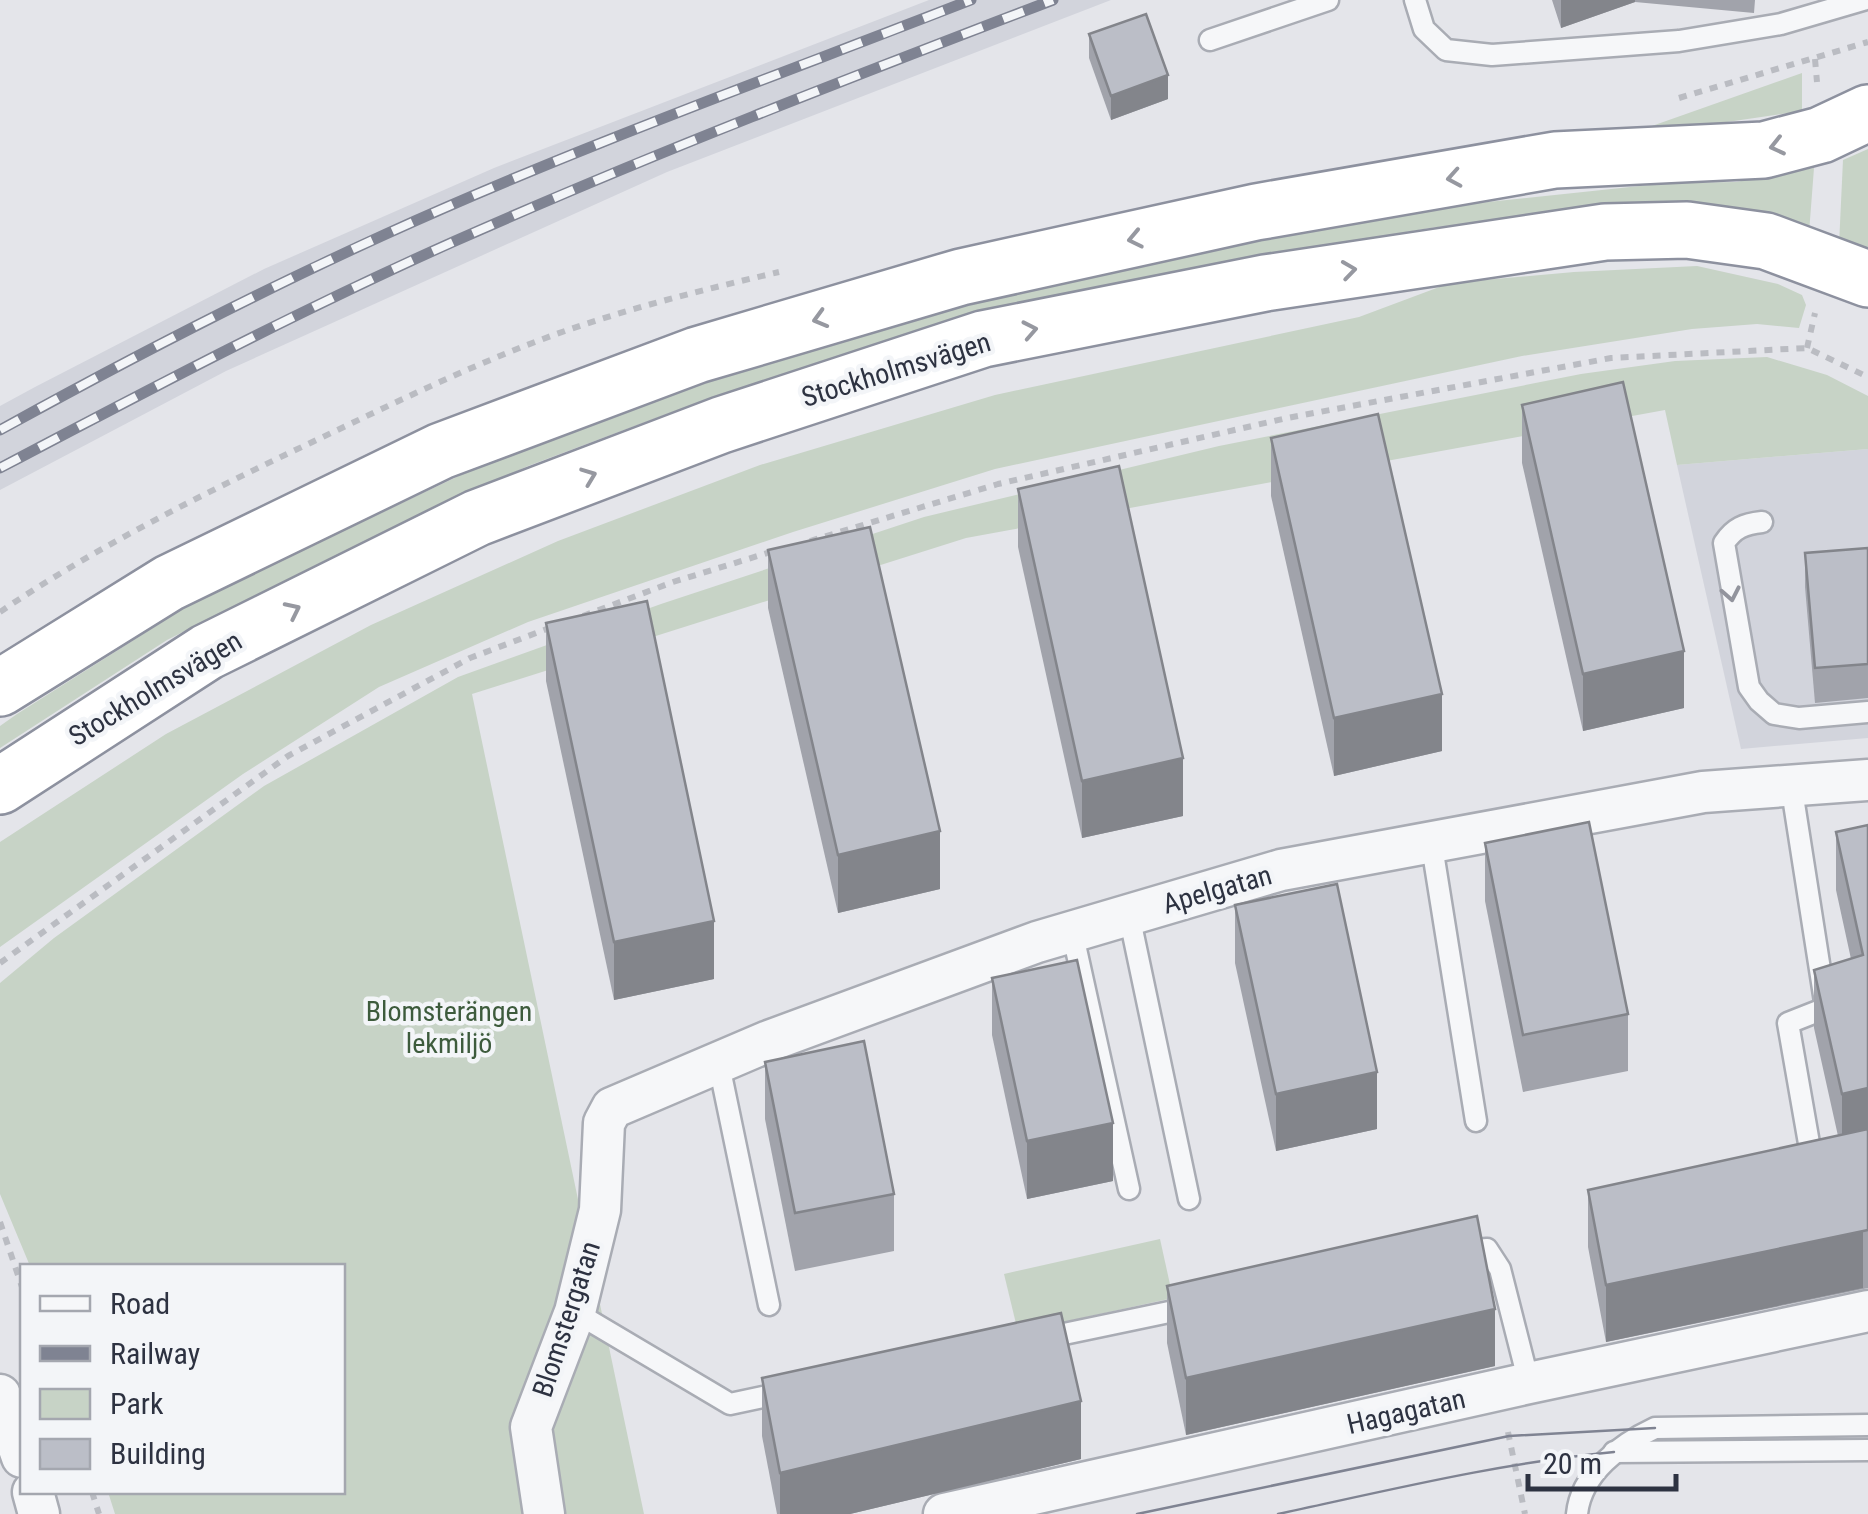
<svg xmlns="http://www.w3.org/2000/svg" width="1868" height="1514" viewBox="0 0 1868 1514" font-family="'Roboto Condensed',sans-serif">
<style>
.built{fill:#d2d4dc}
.green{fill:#c7d3c6}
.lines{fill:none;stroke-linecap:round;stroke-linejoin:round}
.lane-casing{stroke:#a9acb4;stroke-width:25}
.street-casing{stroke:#a9acb4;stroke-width:45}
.highway-casing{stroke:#8d919f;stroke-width:60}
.path{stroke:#babcc2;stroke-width:6;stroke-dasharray:8 8;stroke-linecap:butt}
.lane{stroke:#f6f7f9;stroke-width:20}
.street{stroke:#f6f7f9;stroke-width:40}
.highway{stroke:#fff;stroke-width:55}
.tram{stroke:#7f8392;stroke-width:2.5}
.rail-casing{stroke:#7f8392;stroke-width:11}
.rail{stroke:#f3f5f8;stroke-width:8;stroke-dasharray:22;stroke-linecap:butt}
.wall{fill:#a1a3ab}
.shaded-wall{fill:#83858b}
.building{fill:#bbbec7;stroke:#83858b;stroke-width:2.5}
.oneway{stroke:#9698a0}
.oneway2{stroke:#92949d}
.labels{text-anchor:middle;stroke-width:9;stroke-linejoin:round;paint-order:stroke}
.street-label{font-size:28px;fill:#2d3241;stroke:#f3f5f8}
.park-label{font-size:28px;fill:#3d5b3c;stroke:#f3f5f8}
</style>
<rect width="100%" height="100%" fill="#e4e5ea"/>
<g class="built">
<path d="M929 0H1111L667 172 226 371 0 490V406L35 387 264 269 494 168Z"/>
<path d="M1868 449V738L1741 749 1677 465Z"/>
</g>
<g class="green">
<path d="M1802 73V111L1618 138Z"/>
<path d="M1868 149V255L1839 245 1843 160Z"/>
<path d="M1814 168 1809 233 1560 212 1430 228 1207 266 948 326 825 361 672 412 528 466 387 530 167 640 0 748V726L17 714 197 600 463 474 635 405 914 312 1074 272 1402 211 1668 183 1736 182Z"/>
<path d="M1697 266 1778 284 1802 295 1806 305 1799 328 1757 324 1692 329 1522 356 995 469 793 532 528 622 379 687 243 774 0 947V842L166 734 371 625 558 541 760 465 995 395 1359 317 1450 283 1574 272Z"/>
<path d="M1767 357 1827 375 1868 396V449L1677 465 1665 410 966 538 472 694 644 1514H115L108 1492H342V1266H30L0 1194V983L54 938 264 786 458 677 661 604 924 517 1219 446 1581 374 1675 361Z"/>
<path d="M1160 1239 1173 1298 1018 1332 1004 1274Z"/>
</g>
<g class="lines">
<g class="lane-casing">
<g id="lane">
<path d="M1415 0 1424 29 1446 50 1492 55 1679 41 1781 24 1863 0"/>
<path d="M1210 40 1328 0"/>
<path d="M1762 522C1744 524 1734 528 1724 543L1749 687 1759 701 1774 714 1799 718 1868 712"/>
<path d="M1791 784 1826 1008 1788 1023 1810 1149"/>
<path d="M1431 840 1476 1121"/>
<path d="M1129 915 1189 1199"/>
<path d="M1072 931 1129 1189"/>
<path d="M719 1065 769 1305"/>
<path d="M1461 1251 1487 1249 1500 1269 1529 1383"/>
<path d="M575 1312 730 1404 786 1392"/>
<path d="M1040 1339 1193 1307"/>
<path d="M1614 1452 1868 1450"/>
<path d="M1577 1514C1581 1473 1621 1444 1655 1428L1868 1425"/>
</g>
</g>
<g class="street-casing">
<g id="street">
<path d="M0 1395 22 1457"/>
<path d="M33 1492 39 1514"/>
<path d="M544 1514 531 1427 575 1312 600 1210 604 1123 612 1108 769 1041 1037 942 1281 870 1703 792 1868 780"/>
<path d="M944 1514 1529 1383 1868 1311"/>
</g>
</g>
<g class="highway-casing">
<g id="highway">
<path d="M0 688 169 583 441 451 697 355 961 277 1256 212 1555 160 1764 150 1821 135 1868 113"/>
<path d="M0 786 207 652 477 518 721 425 983 339 1265 283 1605 232 1687 230 1766 241 1868 279"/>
</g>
</g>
<g class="path">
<path d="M1815 59 1817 82"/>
<path d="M1679 98 1868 42"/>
<path d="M1807 348 1815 313"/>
<path d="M810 541 998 484 1287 418 1611 358 1807 348 1868 377"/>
<path d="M0 612C90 551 189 501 287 454 374 413 461 369 551 336 625 309 702 290 779 272"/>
<path d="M583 616 673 582 774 551"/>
<path d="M0 963 288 756 470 658 552 627"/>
<path d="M0 1222 22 1287"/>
<path d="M1508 1432 1525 1514"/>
<path d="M92 1492 99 1514"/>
</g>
<use href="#lane" class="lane"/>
<use href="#street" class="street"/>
<use href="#highway" class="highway"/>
<g class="tram">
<path d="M1137 1514 1509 1436 1655 1428"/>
<path d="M1278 1514C1390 1490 1500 1463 1614 1452"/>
</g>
<g class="rail-casing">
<g id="rail">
<path d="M0 430C127 360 254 294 386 234 577 147 776 76 971 0"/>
<path d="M0 468C150 389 300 310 455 241 651 154 852 77 1053 0"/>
</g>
</g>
<use href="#rail" class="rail"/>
</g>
<g class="wall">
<path d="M1552 0H1755L1754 13 1635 2 1561 28Z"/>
<path d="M1089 34 1168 99 1111 120 1089 58Z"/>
<path d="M1522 405 1684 708 1583 731 1522 463Z"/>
<path d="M1271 438 1442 751 1334 776 1271 496Z"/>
<path d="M1018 489 1183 816 1082 838 1018 547Z"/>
<path d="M1868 548V698L1815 703 1805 587V553Z"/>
<path d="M768 550 940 889 838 913 768 608Z"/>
<path d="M546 623 714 979 614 1000 546 681Z"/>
<path d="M1868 825V1288L1606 1342 1588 1247V1190L1838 1136 1814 1028V970L1851 959 1836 890V832Z"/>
<path d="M1485 843 1628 1014V1071L1523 1092 1485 901Z"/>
<path d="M1235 905 1377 1129 1276 1151 1235 963Z"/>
<path d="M992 978 1113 1181 1027 1199 992 1035Z"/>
<path d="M765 1062 894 1194V1251L795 1271 765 1119Z"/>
<path d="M1167 1286 1495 1366 1186 1435 1167 1343Z"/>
<path d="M762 1378 1081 1459 850 1514H777L762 1436Z"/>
</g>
<g class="shaded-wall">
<path d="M1561 0H1635V2L1561 28Z"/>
<path d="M1168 75V99L1111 120V96Z"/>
<path d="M1684 651V708L1583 731V674Z"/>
<path d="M1442 694V751L1334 776V718Z"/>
<path d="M1183 758V816L1082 838V781Z"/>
<path d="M940 831V889L838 913V855Z"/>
<path d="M714 921V979L614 1000V942Z"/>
<path d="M1377 1072V1129L1276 1151V1094Z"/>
<path d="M1868 1088V1146L1842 1152V1094Z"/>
<path d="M1113 1123V1181L1027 1199V1141Z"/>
<path d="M1863 1230V1288L1606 1342V1285Z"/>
<path d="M1495 1309V1366L1186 1435V1378Z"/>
<path d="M1081 1401V1459L850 1514H780V1473Z"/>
</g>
<g class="building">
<path d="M1146 14 1168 75 1111 96 1089 34Z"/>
<path d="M1623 382 1684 651 1583 674 1522 405Z"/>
<path d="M1378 414 1442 694 1334 718 1271 438Z"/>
<path d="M1119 466 1183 758 1082 781 1018 489Z"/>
<path d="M870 527 940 831 838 855 768 550Z"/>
<path d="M1868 548V664L1815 668 1805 553Z"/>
<path d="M647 601 714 921 614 942 546 623Z"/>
<path d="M1589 822 1628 1014 1523 1035 1485 843Z"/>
<path d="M1868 825V1088L1842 1094 1814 970 1863 955 1836 832Z"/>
<path d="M1337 884 1377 1072 1276 1094 1235 905Z"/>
<path d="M1077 960 1113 1123 1027 1141 992 978Z"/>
<path d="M864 1041 894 1194 795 1213 765 1062Z"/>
<path d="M1868 1129V1230L1606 1285 1588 1190Z"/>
<path d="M1477 1216 1495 1309 1186 1378 1167 1286Z"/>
<path d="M1061 1313 1081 1401 780 1473 762 1378Z"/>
</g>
<defs><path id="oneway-chevron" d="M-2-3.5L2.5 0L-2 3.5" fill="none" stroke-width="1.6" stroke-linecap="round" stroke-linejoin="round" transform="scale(2.5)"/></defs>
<g class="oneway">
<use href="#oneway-chevron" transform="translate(1777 146) rotate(167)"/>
<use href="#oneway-chevron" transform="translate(1454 178) rotate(170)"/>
<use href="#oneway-chevron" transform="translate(1135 239) rotate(168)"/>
<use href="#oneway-chevron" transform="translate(1349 270) rotate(-8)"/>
<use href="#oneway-chevron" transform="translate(820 319) rotate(164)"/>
<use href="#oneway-chevron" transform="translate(1030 330) rotate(-11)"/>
<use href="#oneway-chevron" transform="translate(589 476) rotate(-21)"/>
<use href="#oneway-chevron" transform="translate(293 610) rotate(-26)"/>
</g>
<use class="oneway2" href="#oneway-chevron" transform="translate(1731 594) rotate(79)"/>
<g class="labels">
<g class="street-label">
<text transform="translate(896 369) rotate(-17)" y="10">Stockholmsvägen</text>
<text transform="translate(155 688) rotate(-31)" y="10">Stockholmsvägen</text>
<text transform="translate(1217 889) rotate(-16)" y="10">Apelgatan</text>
<text transform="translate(566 1319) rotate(-72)" y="10">Blomstergatan</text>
<text transform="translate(1406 1411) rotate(-13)" y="10">Hagagatan</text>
</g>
<g class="park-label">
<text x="449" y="1021">Blomsterängen<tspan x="449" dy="32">lekmiljö</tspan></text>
</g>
</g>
<rect x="20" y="1264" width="325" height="230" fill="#f3f5f8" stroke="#a4a7af" stroke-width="2.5"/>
<rect x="40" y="1296" width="50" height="15" fill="#f6f7f9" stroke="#a4a7af" stroke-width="2.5"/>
<text x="110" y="1314" font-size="30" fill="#2d3241">Road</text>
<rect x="40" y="1346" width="50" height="15" fill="#7f8392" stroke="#a4a7af" stroke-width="2.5"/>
<text x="110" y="1364" font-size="30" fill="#2d3241">Railway</text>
<rect x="40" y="1389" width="50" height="30" fill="#c7d3c6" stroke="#a4a7af" stroke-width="2.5"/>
<text x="110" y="1414" font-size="30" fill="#2d3241">Park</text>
<rect x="40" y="1439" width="50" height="30" fill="#bbbec7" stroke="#a4a7af" stroke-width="2.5"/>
<text x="110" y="1464" font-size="30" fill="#2d3241">Building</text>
<path d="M1528 1474v15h148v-15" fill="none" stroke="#2d3241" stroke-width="5"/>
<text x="1543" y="1474" font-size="30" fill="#2d3241" stroke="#f3f5f8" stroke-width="8" paint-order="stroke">20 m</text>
</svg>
